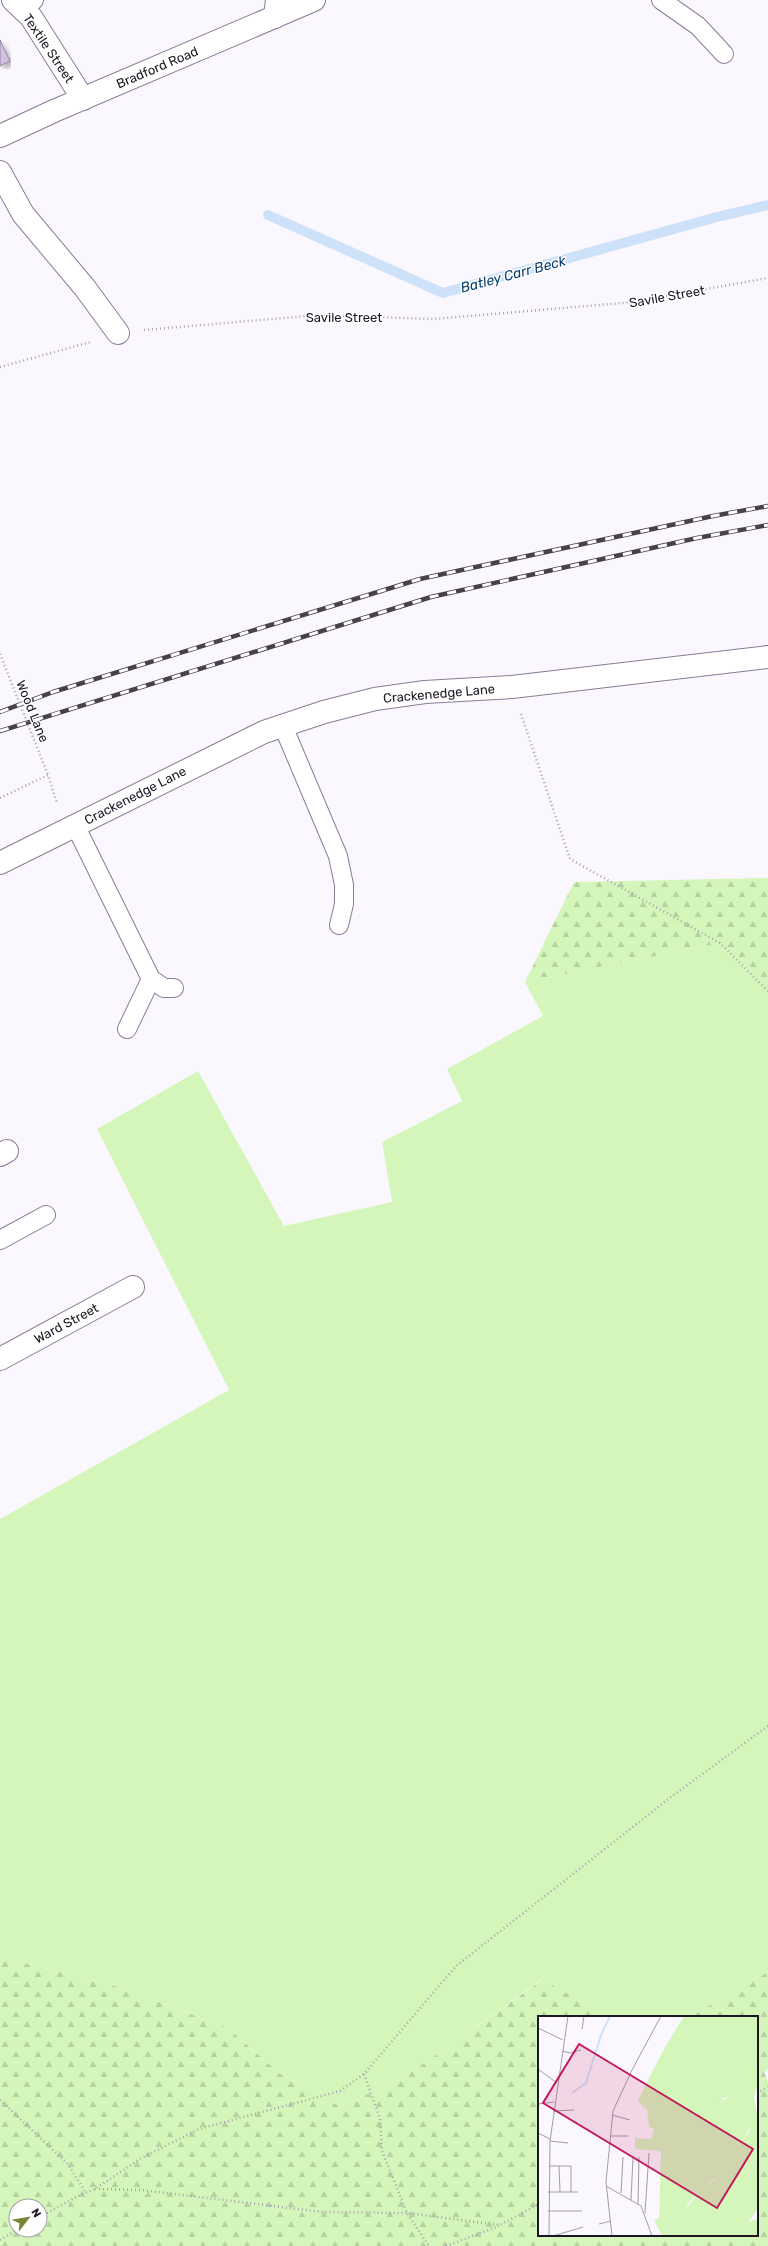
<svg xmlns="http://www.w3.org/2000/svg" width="768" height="2246" viewBox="0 0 768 2246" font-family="Rubik,sans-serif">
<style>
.green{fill:#d4f6bb}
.forest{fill:url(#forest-firs);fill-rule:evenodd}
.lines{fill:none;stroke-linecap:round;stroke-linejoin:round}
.stream{stroke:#cde1f8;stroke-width:10}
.building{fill:#d1c2df;stroke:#91829e;filter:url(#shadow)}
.lane-casing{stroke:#8a7b96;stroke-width:20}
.street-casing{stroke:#8a7b96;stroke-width:24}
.secondary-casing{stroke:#8a7b96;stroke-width:24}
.primary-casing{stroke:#8a7b96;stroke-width:24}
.path{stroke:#a8a3ac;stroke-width:2.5;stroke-dasharray:1 3;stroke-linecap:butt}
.lane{stroke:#fff;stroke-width:18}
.street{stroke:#fff;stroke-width:22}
.secondary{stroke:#fff;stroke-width:22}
.primary{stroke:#fff;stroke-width:22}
.rail-casing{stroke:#47414b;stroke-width:4.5}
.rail{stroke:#fff;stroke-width:3;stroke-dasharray:9;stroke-linecap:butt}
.path-bridge{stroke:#a8a3ac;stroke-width:2.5;stroke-dasharray:1 3;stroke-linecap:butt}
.labels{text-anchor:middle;stroke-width:3;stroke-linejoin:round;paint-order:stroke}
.street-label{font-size:13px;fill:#1d1722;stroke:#fff}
.water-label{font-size:14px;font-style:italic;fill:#093f6f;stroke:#fff}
.inset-river{fill:none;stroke:#cde1f8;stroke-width:2}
.inset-road{fill:none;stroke:#a29da6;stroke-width:1}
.view{fill:#c2185b;fill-opacity:0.15;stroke:#c2185b;stroke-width:2}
.inset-edge{fill:none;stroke:#1d1722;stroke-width:2}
</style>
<defs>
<pattern id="forest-firs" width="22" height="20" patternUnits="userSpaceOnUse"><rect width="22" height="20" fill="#d4f6bb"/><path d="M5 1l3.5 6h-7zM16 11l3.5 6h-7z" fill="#b6d2a0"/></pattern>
<filter id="shadow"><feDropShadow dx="3.5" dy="3.5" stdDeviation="2" flood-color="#0004"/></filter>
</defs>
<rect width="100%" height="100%" fill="#fbf7fe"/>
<path class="green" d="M720 943 768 991V1972L698 2012 694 2017H595V2008L541 1980 410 2073 341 2107 279 2073 228 2028 119 1987 0 1957V1519L229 1390 97 1129 198 1071 284 1226 392 1202 382 1142 462 1101 447 1069 543 1016 525 982Z"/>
<g class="forest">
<path d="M768 878V991L720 943 525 982 574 882Z"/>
<path d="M0 1957 119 1987 228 2028 279 2073 341 2107 410 2073 542 1980 595 2008V2017H539V2235H757V2017H694L698 2012 768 1972V2069L764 2072 768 2082V2246H0ZM16 2206H40V2230H16Z"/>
</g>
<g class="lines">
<path class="stream" d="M268 215 443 293 717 217 768 205"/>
</g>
<path class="building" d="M0 40 10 61 0 66Z"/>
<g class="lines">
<g class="lane-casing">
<g id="lane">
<path d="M661 0 698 26 724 54"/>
<path d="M23 9 34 0"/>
<path d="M283 726 338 856 344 885V904L339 925"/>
<path d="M75 825 151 979 164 988H174"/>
<path d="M127 1029 151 979"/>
<path d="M0 1240 46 1215"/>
</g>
</g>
<g class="street-casing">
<g id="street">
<path d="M13 0 31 17 83 99"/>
<path d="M275 17 277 0"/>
<path d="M0 172 23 214 85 288 118 333"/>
<path d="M0 1155 7 1151"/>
<path d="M0 1359 133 1287"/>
</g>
</g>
<g class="secondary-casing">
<path id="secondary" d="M0 863 264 732 324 712 375 699 425 692 512 687 768 657"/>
</g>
<g class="primary-casing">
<path id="primary" d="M0 136 54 111 314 0"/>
</g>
<g class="path">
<path d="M144 330 318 315 433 319 634 302 768 278"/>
<path d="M0 367 91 342"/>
<path d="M521 714 570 859 720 943 768 991"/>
<path d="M0 798 48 775 57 803"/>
<path d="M364 2074 380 2118 382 2151 407 2213 429 2246"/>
<path d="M757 2093 768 2087"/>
<path d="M0 2100 67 2163 86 2193"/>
<path d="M95 2189 141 2190 323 2212 407 2213 500 2225 539 2204"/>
<path d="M40 2217 76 2197 95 2189 140 2159 199 2129 340 2091 364 2074 456 1966 671 1797 768 1726"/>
<path d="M0 2240 17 2230"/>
<path d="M446 2246 499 2226"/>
</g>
<use href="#lane" class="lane"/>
<use href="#street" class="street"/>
<use href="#secondary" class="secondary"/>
<use href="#primary" class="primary"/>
<g class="rail-casing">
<g id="rail">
<path d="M0 712 53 692 420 579 713 516 768 506"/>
<path d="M0 731 431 597 697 538 768 525"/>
</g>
</g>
<use href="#rail" class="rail"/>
<path class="path-bridge" d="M0 654 48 775"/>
</g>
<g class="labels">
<g class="street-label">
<text transform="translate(49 48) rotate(56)" y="5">Textile Street</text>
<text transform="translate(157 67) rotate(-23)" y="5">Bradford Road</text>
<text transform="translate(667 296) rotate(-10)" y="5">Savile Street</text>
<text x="344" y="322">Savile Street</text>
<text transform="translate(439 693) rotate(-5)" y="5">Crackenedge Lane</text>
<text transform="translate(33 711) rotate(68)" y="5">Wood Lane</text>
<text transform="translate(135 795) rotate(-27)" y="5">Crackenedge Lane</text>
<text transform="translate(66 1323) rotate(-28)" y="5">Ward Street</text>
</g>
<g class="water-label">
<text transform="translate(513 274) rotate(-15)" y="5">Batley Carr Beck</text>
</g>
</g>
<g transform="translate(538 2016)">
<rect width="220" height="220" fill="#fbf7fe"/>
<path d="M146 0H220V25L214 30 218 45 192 81 184 82 188 95 203 88 207 104 213 108 205 125H202L201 121 199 140 185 152V159L173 165 150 187 148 194 121 203 123 135 97 133V122L113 123 116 113 111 111 109 93 106 92 112 75 140 69 142 62 135 52 143 36 126 33ZM220 70 216 80 220 104 208 86ZM220 135V189L212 182 211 166Z" fill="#d4f6bb"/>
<path d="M220 25V70L208 86 220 104V135L211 165 214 163 212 182 220 189V193L210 206 220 203V220H124L116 204 147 194 165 171 185 159 184 138 189 135 198 139 194 127V114L200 101 202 125H205L212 114V108L207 104 203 88 184 99 178 95 177 87 192 81 218 45 214 30ZM126 33 143 36 135 52 142 62 140 69 112 75 106 92 100 84Z" fill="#d4f6bb"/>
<path class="inset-river" d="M34 77 48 67 63 19 72 0"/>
<path class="inset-road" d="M0 12 25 24M44 13 46 0M24 35 32 37 43 34M0 53 19 67M0 88 16 86M15 95 36 94M74 99 92 104M0 117 12 123M72 120H90M12 125 30 127M11 150H33V176M21 150 22 176M68 170 103 190 114 220M10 176H40M83 177 85 141M93 184 95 141M100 188 101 141M10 195H44M107 197 111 137M61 208 73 205M11 220 12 125 30 0M15 220 45 211M74 220 68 166 75 95 94 54 123 0"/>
<path class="view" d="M41 28 215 133 179 192 5 87Z"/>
<rect width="220" height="220" class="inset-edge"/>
</g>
<g transform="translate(28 2218) rotate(59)"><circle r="19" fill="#ffffff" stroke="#a5a2a7"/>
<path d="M0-3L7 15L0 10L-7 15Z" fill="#788634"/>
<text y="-6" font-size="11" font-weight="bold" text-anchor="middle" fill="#1d1722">N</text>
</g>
</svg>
